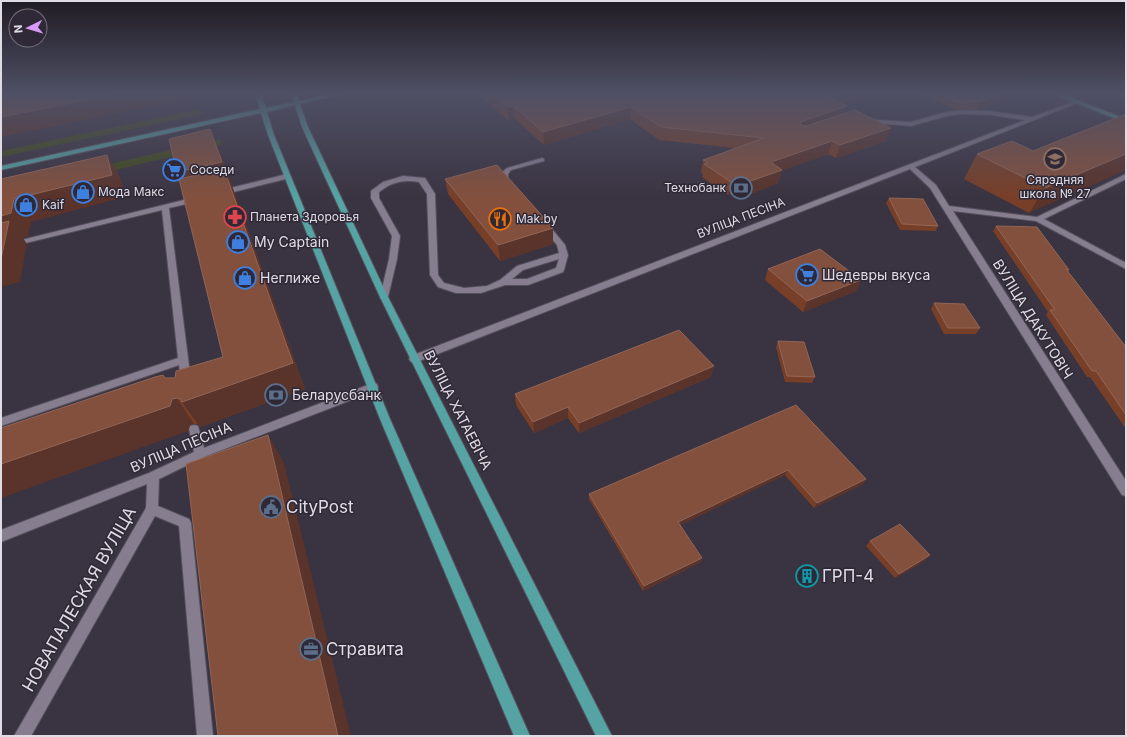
<svg xmlns="http://www.w3.org/2000/svg" width="1127" height="737" viewBox="0 0 1127 737" font-family="Inter,sans-serif">
<style>
.green{fill:#41491c}
.lines{fill:none;stroke-linecap:round;stroke-linejoin:round}
.minor-casing{stroke:#56505d;stroke-width:2}
.major-casing{stroke:#56505d;stroke-width:2}
.minor{fill:#867e8f;fill-rule:evenodd}
.major{fill:#55a4a3;fill-rule:evenodd}
.wall{fill:#783f28}
.shaded-wall{fill:#5a332a}
.building{fill:#83503d;stroke:#926657}
.labels{text-anchor:middle;stroke-width:3;stroke-linejoin:round;paint-order:stroke}
.far-poi-label{font-size:12px;fill:#e0dce5;stroke:#2f2937;text-anchor:start}
.far-street-label{font-size:12px;fill:#e0dce5;stroke:#2f2937}
.poi-label{font-size:14px;fill:#e0dce5;stroke:#2f2937;text-anchor:start}
.street-label{font-size:14px;fill:#e0dce5;stroke:#2f2937}
.near-poi-label{font-size:17px;fill:#e0dce5;stroke:#2f2937;text-anchor:start}
.near-street-label{font-size:17px;fill:#e0dce5;stroke:#2f2937}
</style>
<rect width="100%" height="100%" fill="#3a3341"/>
<g class="green">
<path d="M200 109 203 114 1 157V151Z"/>
<path d="M220 139 221 145 1 197 47 178Z"/>
</g>
<g class="lines">
<g class="minor-casing">
<g id="minor">
<path d="M1075 101 1080 102 915 167 936 185 949 206 1037 217 1126 174V179L1044 219 1126 263V269L1036 221 953 211 1126 481V496L1122 495 930 188 910 169 417 362H411L409 359 411 356 1025 120 991 115 962 114 947 116 911 126 864 122 862 121V119L911 122 946 112 962 110 991 111 1032 117Z"/>
<path d="M542 158 544 159V161L511 170 508 174V179L513 184 512 186H506L501 180 500 174 507 168Z"/>
<path d="M287 174H290V178L221 195 217 193 218 191Z"/>
<path d="M403 176 425 178 435 194 438 275 444 283 464 288 487 286 500 280 517 266 559 253 557 245 540 225 544 223H547L565 245 568 255 564 270 563 272 528 285H505L481 293H456L438 287 430 275 427 194 419 182C404 179 391 182 379 192V198L400 236 397 259 388 297 387 299H381L380 297 389 259 392 236 371 198V191L383 182ZM559 259 556 268 527 279H512L523 270Z"/>
<path d="M196 197 200 199 199 201 169 208 191 382 190 385H182L179 365 1 426V418L178 358 162 210 1 249V245Z"/>
<path d="M373 383 377 384 378 387 377 390 204 457 159 479 158 506 189 519 191 523 213 736H197L179 526 155 516 31 736H14L146 508 147 484 1 542V530L149 473 194 452 189 429 190 426 194 425 198 426 204 448Z"/>
</g>
</g>
<g class="major-casing">
<g id="major">
<path d="M255 94H261L266 108 294 102 291 94H297L299 101 328 94H341L300 104 308 127 388 297 612 736H596L380 297 302 127 295 105 267 112 274 135 390 419 530 736H514L380 419 268 135 261 113 1 170V166L260 109Z"/>
<path d="M1053 94H1062L1126 119V123Z"/>
</g>
</g>
<use href="#minor" class="minor"/>
<use href="#major" class="major"/>
</g>
<g class="wall">
<path d="M479 94H586L588 96 589 94H873L843 104 847 106 844 113 886 141 836 158 828 154 782 170 778 183 739 198 733 193 728 195 702 177 703 174 701 173 703 160 735 148 659 140 630 119 544 145 514 118 508 120 479 95Z"/>
<path d="M920 94H1005L1004 98 977 109H955Z"/>
<path d="M1126 114 1029 213 964 179 977 154 1033 151Z"/>
<path d="M220 153 232 186 305 389 200 427 198 424H194L190 425 188 431 165 378H175L223 357 180 179 177 172Z"/>
<path d="M445 179 553 228V244L500 261 448 194Z"/>
<path d="M889 198 938 226 936 231 900 230 886 203Z"/>
<path d="M996 226 1069 270 1068 271 1126 347V429L1090 377H1087L1046 315 1048 312 993 231Z"/>
<path d="M768 269 861 280 856 291 803 312 765 280Z"/>
<path d="M934 303 980 328 976 334H944L931 309Z"/>
<path d="M778 341 815 377 812 383 785 382 776 347Z"/>
<path d="M711 377 579 433 568 418 534 433 516 405 515 394Z"/>
<path d="M796 405 866 479 863 484 814 508 785 475 680 525 701 562 643 591 589 499V494Z"/>
<path d="M870 541 926 560 895 578 866 546Z"/>
</g>
<g class="shaded-wall">
<path d="M117 94H212L1 137V117Z"/>
<path d="M839 94H873L826 110 830 97Z"/>
<path d="M1000 94H1005L1004 98 977 109 980 102Z"/>
<path d="M513 106 514 118 508 120V107Z"/>
<path d="M847 106 842 118 796 135 800 122Z"/>
<path d="M631 107 630 119 544 145 543 132Z"/>
<path d="M891 128 886 141 836 158 840 145Z"/>
<path d="M210 129 220 153 232 186 305 389 200 427 182 402 293 363 189 197 177 172Z"/>
<path d="M832 141 828 154 782 170 778 183 739 198 742 184 771 162Z"/>
<path d="M1126 154V170L1029 213 1045 188Z"/>
<path d="M107 155 120 177 125 197 31 222 28 237 23 238 27 244 20 282 1 287V216L14 199Z"/>
<path d="M736 180 733 193 728 195 731 182Z"/>
<path d="M553 228V244L500 261 498 245Z"/>
<path d="M861 280 856 291 803 312 807 301Z"/>
<path d="M714 366 711 377 579 433V423Z"/>
<path d="M177 398 194 424 190 425 188 431 1 498V464L172 399Z"/>
<path d="M568 407V418L534 433 533 422Z"/>
<path d="M268 435 284 463 351 736H338Z"/>
<path d="M788 470 785 475 676 527 678 522Z"/>
<path d="M866 479 863 484 814 508 817 503Z"/>
<path d="M930 555 926 560 895 578 899 574Z"/>
<path d="M702 558 701 562 643 591 644 586Z"/>
</g>
<g class="building">
<path d="M1 94H117L1 117Z"/>
<path d="M492 94H586L588 96 589 94H839L830 97 847 106 800 122 801 125 806 126 855 110 891 128 840 145 832 141 771 162 782 170 742 184 736 180 731 182 704 164 708 163 703 160 764 138 661 127 631 107 543 132 513 106 508 107Z"/>
<path d="M938 94H1000L980 102 958 103Z"/>
<path d="M1126 114V154L1045 188 977 154 1012 141 1033 151Z"/>
<path d="M210 129 222 162 177 172 169 139Z"/>
<path d="M107 155 112 175 14 199 11 213 1 216V179Z"/>
<path d="M497 165 553 228 498 245 445 179Z"/>
<path d="M224 169 293 363 182 402 181 399 177 398 172 399 170 406 1 464V428L155 377 163 375 165 378H175L176 371 223 357 179 179Z"/>
<path d="M889 198 923 199 938 226 902 224Z"/>
<path d="M9 221 1 259V223Z"/>
<path d="M996 226 1037 227 1069 270 1066 269 1126 347V415L1096 371H1092L1050 310H1055Z"/>
<path d="M820 249 861 280 807 301 768 269Z"/>
<path d="M934 303 964 304 980 328H948Z"/>
<path d="M679 330 714 366 579 423 568 407 533 422 515 394Z"/>
<path d="M778 341 804 342 815 377 787 376Z"/>
<path d="M796 405 866 479 817 503 788 470 678 522 702 558 644 586 589 494Z"/>
<path d="M268 435 338 736H218L186 464Z"/>
<path d="M900 524 930 555 899 574 870 541Z"/>
</g>
<linearGradient id="sky" x2="0" y2="1"><stop stop-color="#201c24"/><stop offset="0.47" stop-color="#4f5065"/><stop offset="1" stop-color="#4f5065" stop-opacity="0"/></linearGradient>
<rect width="1127" height="198" fill="url(#sky)"/>
<defs>
<g id="school-ring" transform="scale(1.15)"><circle r="9.5" fill="#2f2937" stroke="#8d6e63" stroke-width="1.5"/><path d="M0-5L7-2L0 1L-7-2ZM-4 1L0 2.5L4 1V4Q0 6-4 4Z" fill="#8d6e63"/></g>
<g id="supermarket-ring" transform="scale(1.15)"><circle r="9.5" fill="#2f2937" stroke="#3f7fe0" stroke-width="1.5"/><path d="M-6-5.5h2.5l.6 2H6L4.5 2H-2.5L-4.4-4H-6ZM-1.5 3.2a1.3 1.3 0 1 0 .1 0ZM3 3.2a1.3 1.3 0 1 0 .1 0Z" fill="#3f7fe0"/></g>
<g id="bank-ring" transform="scale(1.15)"><circle r="9.5" fill="#2f2937" stroke="#5c6f8a" stroke-width="1.5"/><path d="M-6-4H6V4H-6ZM0-2.3a2.3 2.3 0 1 0 0 4.6a2.3 2.3 0 1 0 0-4.6Z" fill="#5c6f8a"/></g>
<g id="shop-ring" transform="scale(1.15)"><circle r="9.5" fill="#2f2937" stroke="#3f7fe0" stroke-width="1.5"/><path d="M-5-2.5h2.3a2.7 3.5 0 0 1 5.4 0H5L5.5 6h-11ZM-1.5-2.5h3a1.5 2.3 0 0 0-3 0Z" fill="#3f7fe0"/></g>
<g id="pharmacy-ring" transform="scale(1.15)"><circle r="9.5" fill="#2f2937" stroke="#e0444e" stroke-width="1.5"/><path d="M-2-6h4v4h4v4h-4v4h-4v-4h-4v-4h4Z" fill="#e0444e"/></g>
<g id="restaurant-ring" transform="scale(1.15)"><circle r="9.5" fill="#2f2937" stroke="#e8710a" stroke-width="1.5"/><path d="M-5-6h1v4h1v-4h1v4h1v-4h1v5L-1.5 .5V6h-2V.5L-5-1ZM5-6V6H3V1.5H1.5Q1.5-4 5-6Z" fill="#e8710a"/></g>
<g id="civic-ring" transform="scale(1.15)"><circle r="9.5" fill="#2f2937" stroke="#5c6f8a" stroke-width="1.5"/><path d="M-.6-6.5H3V-4.5H.6V-3L4-1V1h2V6H-6V1h2V-1L-.6-3ZM-1.2 2.5V6h2.4V2.5Z" fill="#5c6f8a"/></g>
<g id="building-ring" transform="scale(1.15)"><circle r="9.5" fill="#2f2937" stroke="#0f9aa8" stroke-width="1.5"/><path d="M-4-6H4V6H1V3H-1V6H-4ZM-2.5-4.3h1.7v1.8h-1.7ZM.8-4.3h1.7v1.8H.8ZM-2.5-1h1.7V.8h-1.7ZM.8-1h1.7V.8H.8Z" fill="#0f9aa8"/></g>
<g id="office-ring" transform="scale(1.15)"><circle r="9.5" fill="#2f2937" stroke="#5c6f8a" stroke-width="1.5"/><path d="M-6-3h4V-5.5h4V-3h4V5H-6ZM-1-4.5V-3h2v-1.5ZM-6 0V1H6V0Z" fill="#5c6f8a"/></g>
</defs>
<g fill-rule="evenodd">
<use href="#school-ring" x="1055" y="159"/>
<use href="#supermarket-ring" x="174" y="170"/>
<use href="#bank-ring" x="741" y="188"/>
<use href="#shop-ring" x="83" y="192"/>
<use href="#shop-ring" x="26" y="205"/>
<use href="#pharmacy-ring" x="235" y="217"/>
<use href="#restaurant-ring" x="500" y="219"/>
<use href="#shop-ring" x="238" y="242"/>
<use href="#supermarket-ring" x="807" y="275"/>
<use href="#shop-ring" x="245" y="278"/>
<use href="#bank-ring" x="276" y="395"/>
<use href="#civic-ring" x="271" y="507"/>
<use href="#building-ring" x="807" y="576"/>
<use href="#office-ring" x="311" y="649"/>
</g>
<g class="labels">
<g class="far-poi-label">
<text x="190" y="174">Соседи</text>
<text x="1055" y="184" text-anchor="middle">Сярэдняя<tspan x="1055" dy="14">школа № 27</tspan></text>
<text x="726" y="192" text-anchor="end">Технобанк</text>
<text x="98" y="196">Мода Макс</text>
<text x="42" y="209">Kaif</text>
<text x="250" y="221">Планета Здоровья</text>
<text x="516" y="223">Mak.by</text>
</g>
<g class="far-street-label">
<text transform="translate(741 218) rotate(-21)" y="4">ВУЛІЦА ПЕСІНА</text>
</g>
<g class="poi-label">
<text x="254" y="247">My Captain</text>
<text x="822" y="280">Шедевры вкуса</text>
<text x="260" y="283">Неглиже</text>
<text x="292" y="400">Беларусбанк</text>
</g>
<g class="street-label">
<text transform="translate(1033 319) rotate(58)" y="5">ВУЛІЦА ДАКУТОВІЧ</text>
<text transform="translate(458 410) rotate(63)" y="5">ВУЛІЦА ХАТАЕВІЧА</text>
<text transform="translate(181 447) rotate(-23)" y="5">ВУЛІЦА ПЕСІНА</text>
</g>
<g class="near-poi-label">
<text x="286" y="513">CityPost</text>
<text x="822" y="582">ГРП-4</text>
<text x="326" y="655">Стравита</text>
</g>
<g class="near-street-label">
<text transform="translate(79 599) rotate(-60)" y="6">НОВАПАЛЕСКАЯ ВУЛІЦА</text>
</g>
</g>
<rect width="1127" height="737" fill="none" stroke="#e0dce5" stroke-width="4"/>
<g transform="translate(28 28) rotate(265)"><circle r="19" fill="#2f2937" stroke="#76717d"/>
<path d="M0-3L7 15L0 10L-7 15Z" fill="#d99af7"/>
<text y="-6" font-size="11" font-weight="bold" text-anchor="middle" fill="#e0dce5">N</text>
</g>
</svg>
